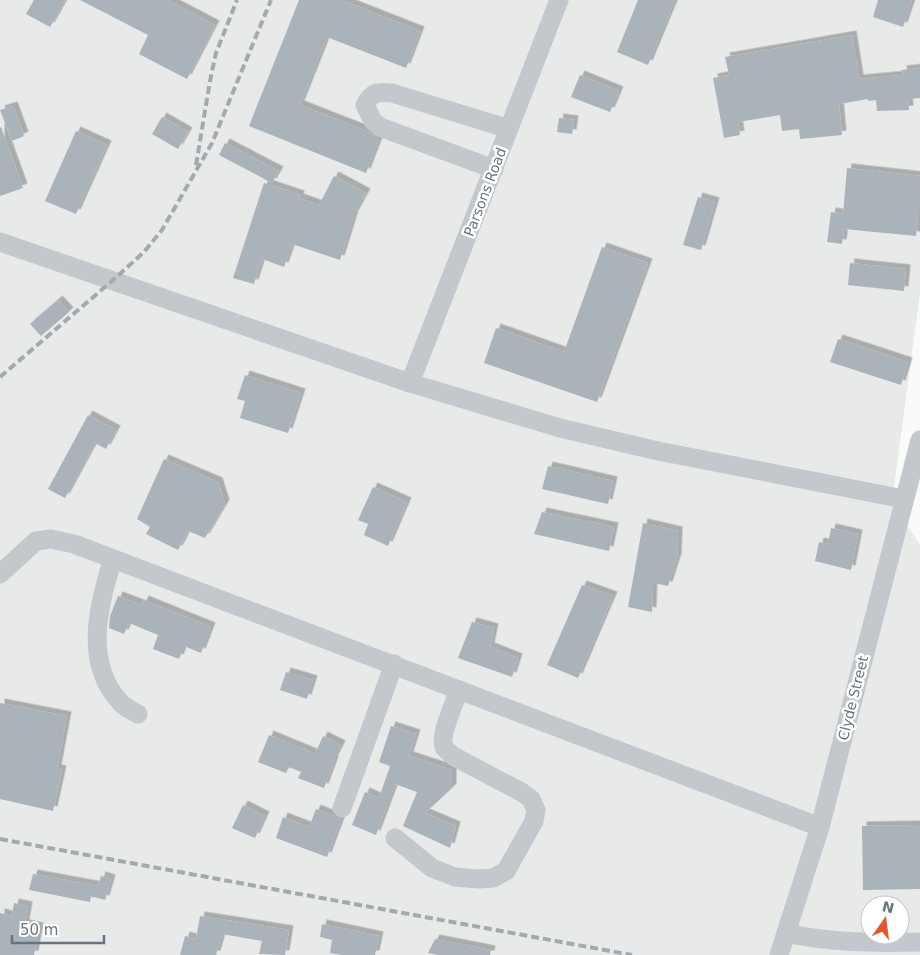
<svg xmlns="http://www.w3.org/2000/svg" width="920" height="955" viewBox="0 0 920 955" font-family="'DejaVu Sans',sans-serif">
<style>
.built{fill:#e8e9e9;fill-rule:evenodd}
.building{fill:#aab3b9;filter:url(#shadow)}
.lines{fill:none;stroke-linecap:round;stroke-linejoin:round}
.minor{stroke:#c3c8cc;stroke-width:19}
.rail{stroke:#a2aab0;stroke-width:4;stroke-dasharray:8 4;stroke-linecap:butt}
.labels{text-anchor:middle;stroke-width:5;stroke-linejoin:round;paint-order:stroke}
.street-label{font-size:14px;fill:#657683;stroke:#fff}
</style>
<defs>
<filter id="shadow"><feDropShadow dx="4.5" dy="-4.5" stdDeviation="0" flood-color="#0004"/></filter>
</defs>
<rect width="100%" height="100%" fill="#fafaf8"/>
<path class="built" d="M0 0H920V293L892 502 920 545V955H0ZM870 905H900V935H870Z"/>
<g class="building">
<path d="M34 0H65L50 27 26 14Z"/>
<path d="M80 0H167L215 25 187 79 139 54 148 35Z"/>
<path d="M299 0H341L420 31 406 68 327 37 300 105 369 132 379 139 366 173 249 126Z"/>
<path d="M638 0H675L648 65 617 52Z"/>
<path d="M878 0H912L903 27 873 17Z"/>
<path d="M852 35 859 79 903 75 902 70 920 68V98L908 99 909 110 877 111 876 100 868 101V99L839 104 842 135 800 139 799 129 782 131 780 115 738 122 740 135 724 138 713 78 729 75 725 57Z"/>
<path d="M580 75 619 91 610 112 571 97Z"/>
<path d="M13 106 24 136 12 141 0 110Z"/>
<path d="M162 117 188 132 178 149 152 134Z"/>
<path d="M559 118 574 120 572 134 557 132Z"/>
<path d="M1 127 23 188 0 196V128Z"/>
<path d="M76 131 107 145 76 214 45 201Z"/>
<path d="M225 143 279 171 272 183 219 155Z"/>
<path d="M847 168 920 176V211H918L916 236 844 229 842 244 827 242 831 212 843 214Z"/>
<path d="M334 176 366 193 354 215 340 260 292 244 284 267 262 259 254 284 233 278 264 183 300 195 299 198 319 205Z"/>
<path d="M698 197 715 202 701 250 683 245Z"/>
<path d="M602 247 648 263 597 402 484 363 496 328 564 352Z"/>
<path d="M850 263 906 269 904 291 848 285Z"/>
<path d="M58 300 69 312 41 336 30 324Z"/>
<path d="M838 339 908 362 901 385 830 362Z"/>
<path d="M245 375 301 393 288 433 240 418 245 401 237 399Z"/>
<path d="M88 415 116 430 106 449 95 443 65 498 48 489Z"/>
<path d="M164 459 218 482 225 504 205 538 188 531 178 550 146 534 150 527 137 519Z"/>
<path d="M548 466 613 481 608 504 542 489Z"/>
<path d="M373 487 407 502 388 546 364 535 368 524 358 520Z"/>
<path d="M542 512 614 527 609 551 534 534Z"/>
<path d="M643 523 678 531 677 558 668 586 653 583 652 612 628 607Z"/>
<path d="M831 528 858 534 851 570 815 561 819 542 828 544Z"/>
<path d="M582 585 613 596 578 678 547 665Z"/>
<path d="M118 596 142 605 144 600 211 627 201 653 184 646 179 659 153 649 158 635 129 623 124 634 109 628 110 616Z"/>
<path d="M472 622 494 628 490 647 518 658 512 677 458 658Z"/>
<path d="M286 672 313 680 307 699 280 690Z"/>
<path d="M0 703 67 716 57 769 62 770 53 811 0 799Z"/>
<path d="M391 726 416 734 409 756 452 770V788L425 813 456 826 450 848 403 826 417 792 395 784 376 835 352 825 365 792 379 798 390 766 379 762Z"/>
<path d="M269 735 315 754 323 736 341 745 333 761H334L324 788 298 778 301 772 289 767 286 773 258 762Z"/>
<path d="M243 805 265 816 255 838 232 828Z"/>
<path d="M316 809 341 819 327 857 276 838 283 817 309 827Z"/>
<path d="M920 825V889L863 890 862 826Z"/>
<path d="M33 874 98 886 101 876 111 879 105 900 91 896 90 902 29 890Z"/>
<path d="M14 903 28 906 25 924 39 927 34 955H0V913L12 916Z"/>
<path d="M200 916 289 930 285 955 259 954 262 941 222 934 216 955H180L185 936 196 939Z"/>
<path d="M322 924 379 936 375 955H342L330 953 332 940 320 937Z"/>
<path d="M435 939 491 950 490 955H438L428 953Z"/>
</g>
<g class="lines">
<g class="minor">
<path d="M494 169 380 127 373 121 365 105C372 91 378 92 392 93L509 129"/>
<path d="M0 242 410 383 560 428 658 451 904 499"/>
<path d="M410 383 559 0"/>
<path d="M113 559C98 605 83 665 122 704 126 708 133 711 138 714"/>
<path d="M0 574 36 541 51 539 74 544 820 827"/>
<path d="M342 808 394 664"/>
<path d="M395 838 432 868 455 877 478 879 493 878 506 871 534 821 536 810 531 799 523 793 453 756C450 753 446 750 444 747 439 736 455 702 459 690"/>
<path d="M786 933C831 943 875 943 920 942"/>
<path d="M779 955 820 827 920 440"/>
</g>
<g class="rail">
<path d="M196 165 210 81 216 53 237 0"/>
<path d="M0 377 112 281 144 252 162 230 212 143 271 0"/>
<path d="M0 839 632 955"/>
</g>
</g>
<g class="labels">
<g class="street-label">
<text transform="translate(485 192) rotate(-69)" y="5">Parsons Road</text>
<text transform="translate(853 698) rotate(-76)" y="5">Clyde Street</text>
</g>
</g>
<g transform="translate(885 920) rotate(14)"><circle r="24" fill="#ffffff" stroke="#c1c8cd"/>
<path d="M0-4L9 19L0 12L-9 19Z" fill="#e4572e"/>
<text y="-8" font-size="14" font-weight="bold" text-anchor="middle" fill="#657683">N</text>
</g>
<path d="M12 935v8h92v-8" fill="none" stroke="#657683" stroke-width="2.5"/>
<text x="20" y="935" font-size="15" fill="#657683" stroke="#ffffff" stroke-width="4" paint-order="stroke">50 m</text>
</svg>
